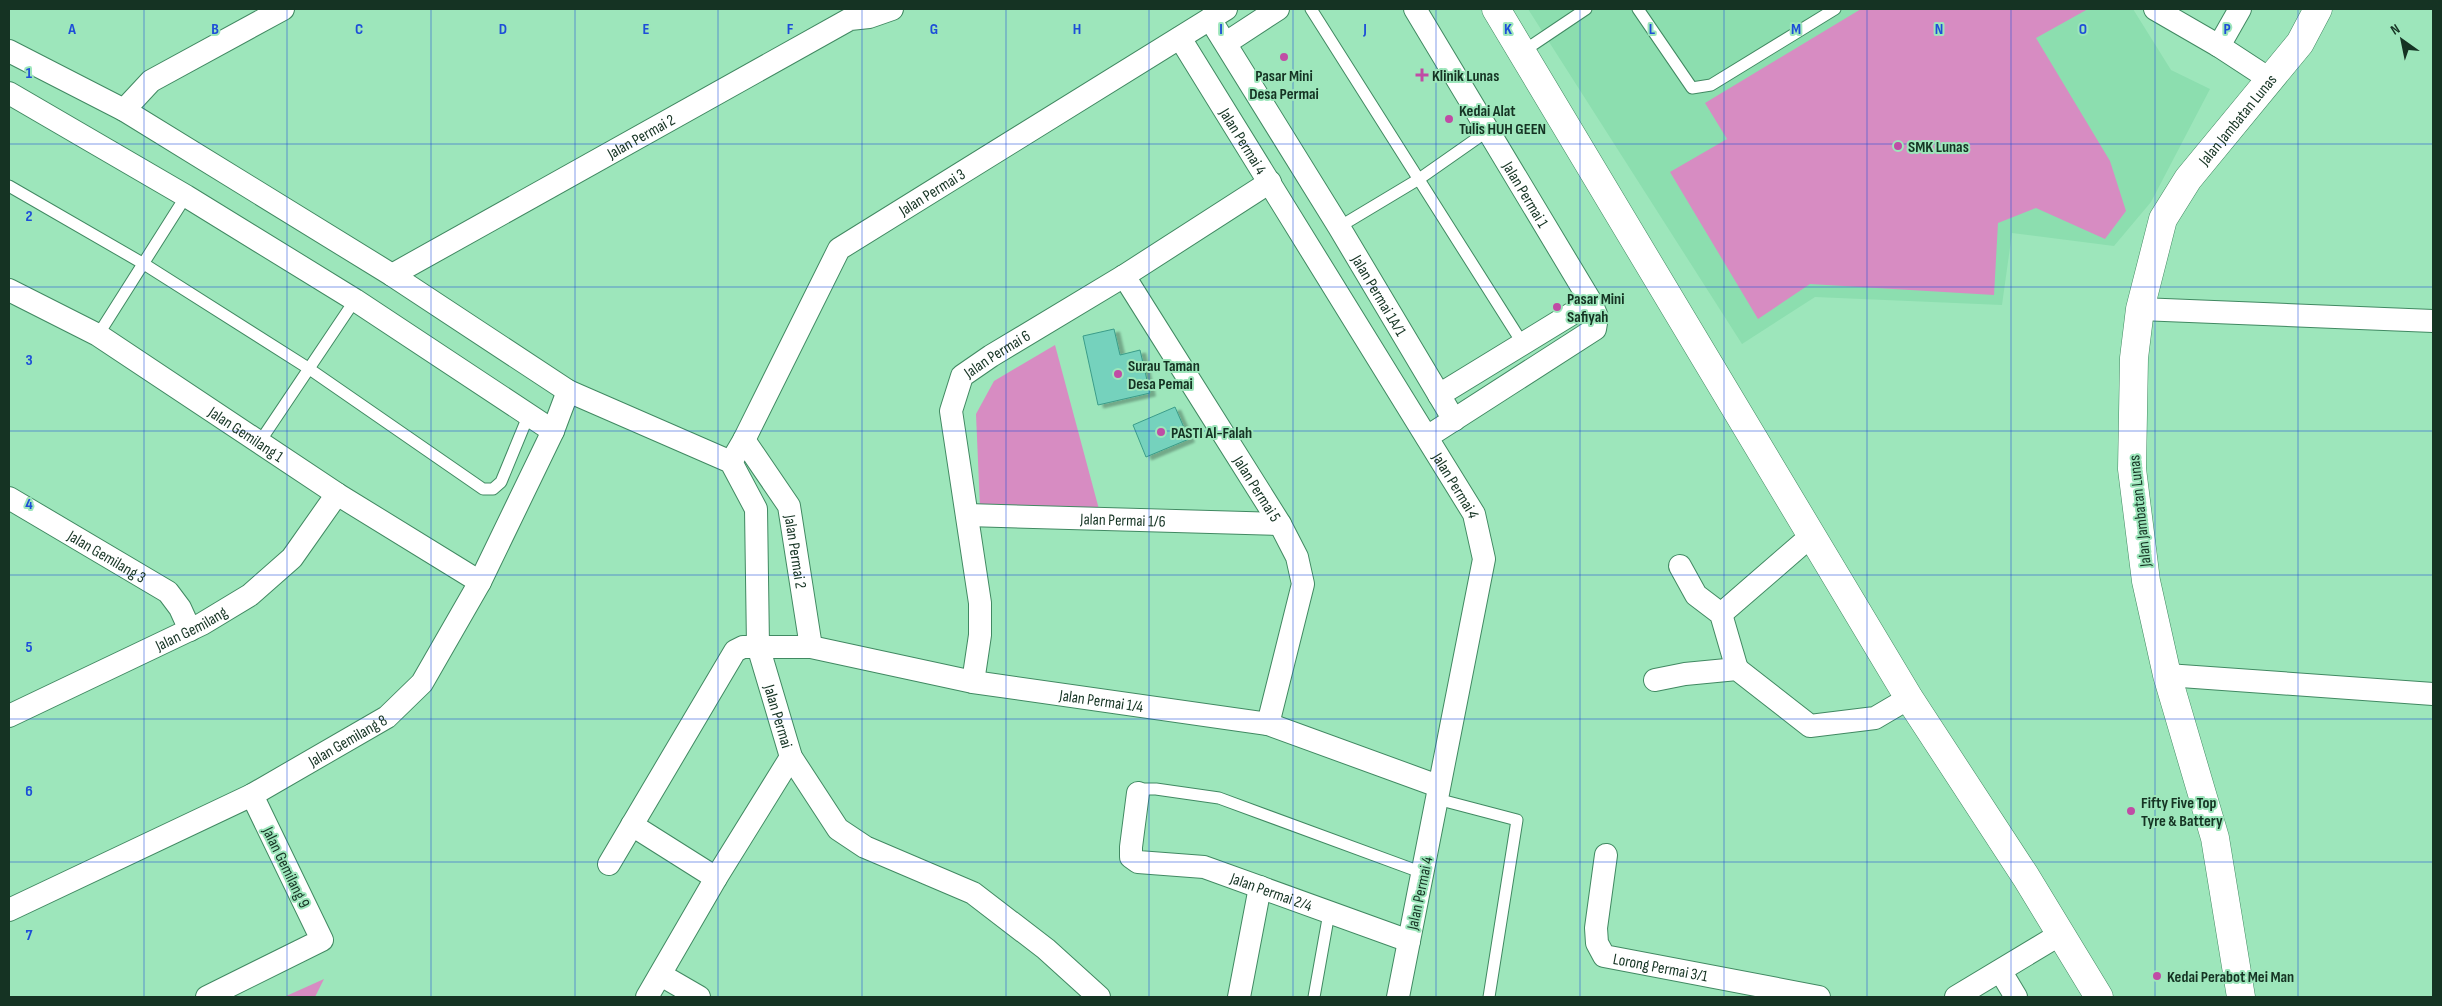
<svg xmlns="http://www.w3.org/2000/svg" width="2442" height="1006" viewBox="0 0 2442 1006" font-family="'Sofia Sans Condensed',sans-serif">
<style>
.built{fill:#8cdeaf}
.green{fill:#d78cc2}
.building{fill:#74d2bd;stroke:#3b9c89;filter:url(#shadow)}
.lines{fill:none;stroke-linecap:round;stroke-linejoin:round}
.lane-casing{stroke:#418962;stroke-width:13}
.street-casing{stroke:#418962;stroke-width:24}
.secondary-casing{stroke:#418962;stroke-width:29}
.primary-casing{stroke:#418962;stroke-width:29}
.lane{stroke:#fff;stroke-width:11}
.street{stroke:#fff;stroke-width:22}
.secondary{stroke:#fff;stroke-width:28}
.primary{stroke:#fff;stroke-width:28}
.grid{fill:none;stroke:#1d4ed8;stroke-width:1;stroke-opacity:0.55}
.poi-dot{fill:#c04ca5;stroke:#9de6bb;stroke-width:2}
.labels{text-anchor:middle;stroke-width:4;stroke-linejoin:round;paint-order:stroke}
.poi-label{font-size:16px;font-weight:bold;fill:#153323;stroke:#9de6bb;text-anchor:start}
.street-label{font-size:16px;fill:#153323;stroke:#9de6bb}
.grid-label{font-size:16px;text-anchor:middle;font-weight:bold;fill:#1d4ed8;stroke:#9de6bb;stroke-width:4;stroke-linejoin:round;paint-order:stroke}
</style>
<defs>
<filter id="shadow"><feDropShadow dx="5.5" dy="3" stdDeviation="1" flood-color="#0004"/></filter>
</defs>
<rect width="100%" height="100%" fill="#9de6bb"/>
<path class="built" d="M1528 9H2133L2171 70 2210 89 2151 202 2114 246 2012 233 2002 305 1815 297 1742 344Z"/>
<g class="green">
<path d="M1861 9H2088L2036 38 2110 161 2126 211 2105 239 2036 208 1998 223 1994 295 1810 284 1758 319 1670 172 1727 139 1705 103Z"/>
<path d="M1055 345 1100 513 980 508 976 414 994 381Z"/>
<path d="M324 979 315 997H284Z"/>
</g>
<g class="building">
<path d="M1114 329 1120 355 1140 350 1150 393 1098 405 1083 336Z"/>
<path d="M1175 407 1189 439 1146 457 1133 425Z"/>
</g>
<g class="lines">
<g class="lane-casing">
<g id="lane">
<path d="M1311 9 1523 344"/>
<path d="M1638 9 1692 88 1711 85 1835 9"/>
<path d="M1522 52 1586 9"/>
<path d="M9 186 144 264 308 368 483 489H493L501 482 529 414"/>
<path d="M1339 227 1419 179 1489 130"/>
<path d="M98 335 186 196"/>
<path d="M259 443 355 300"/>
<path d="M1138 793 1144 789H1156L1219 798 1423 873"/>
<path d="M1437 799 1517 820 1489 997"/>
<path d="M1314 997 1329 913"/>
</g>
</g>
<g class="street-casing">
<g id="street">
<path id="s1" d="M1415 9 1591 302 1597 317 1595 329 1427 437"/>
<path d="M2155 9 2219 46 2271 80"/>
<path id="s2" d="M1210 19 1339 227 1454 420"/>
<path id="s3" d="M1180 38 1474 514 1484 559 1398 997"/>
<path d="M1226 43 1278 9"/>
<path d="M2219 46 2240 9"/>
<path id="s4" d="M9 51 124 110 392 275 568 391 731 462 756 509 758 646 791 757 838 829 865 847 973 893 1046 949 1099 997"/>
<path d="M9 93 186 196 355 300 553 431"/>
<path d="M124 110 151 81 283 9"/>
<path id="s5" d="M392 275 850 19 869 17 892 9"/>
<path id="s6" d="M1124 276 1280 524 1297 557 1303 584 1268 724"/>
<path id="s7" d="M9 290 98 335 337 494 480 582"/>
<path d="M2140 309 2433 321"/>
<path d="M1439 395 1591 302"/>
<path id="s8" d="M744 440 789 506 811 647"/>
<path id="s9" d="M731 462 744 440 839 249 1226 9"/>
<path id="s10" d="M9 498 168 592 180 608 190 630"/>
<path id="s11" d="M967 515 1280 524"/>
<path d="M1680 566 1696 595 1721 614 1737 669"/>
<path d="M1721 614 1811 536"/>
<path d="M2167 675 2433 694"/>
<path d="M1655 680 1685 674 1737 669 1810 726 1875 718 1909 698"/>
<path id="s12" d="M973 682 980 635V603L951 411 962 376 991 356 1124 276 1270 182"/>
<path id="s13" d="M9 716 202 624 250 595 292 558 337 494"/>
<path id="s14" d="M1138 793 1131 847V857L1138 862 1204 867 1409 941"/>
<path d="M632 825 716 878"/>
<path id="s15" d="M1606 855 1596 928 1597 943 1604 956 1819 997"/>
<path id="s16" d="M609 864 735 651 743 647H811L973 682 1268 724 1438 786"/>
<path id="s17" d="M9 910 252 795 387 717 422 683 480 582 553 431 568 391"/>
<path d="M2001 972 2016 997"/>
<path d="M661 975 699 997"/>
<path d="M207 997 322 940 252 795"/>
<path d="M647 997 716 878 791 757"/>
<path d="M1239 997 1260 887"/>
<path d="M1956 997 2059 935"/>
</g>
</g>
<g class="secondary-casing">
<g id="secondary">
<path id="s18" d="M2241 997 2215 838 2167 675 2146 581 2132 469 2134 358 2140 309 2163 219 2188 179 2300 43 2318 9"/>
</g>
</g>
<g class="primary-casing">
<path id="primary" d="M1496 9 1909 698 2026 877 2099 997"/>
</g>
<use href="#lane" class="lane"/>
<use href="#street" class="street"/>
<use href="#secondary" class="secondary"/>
<use href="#primary" class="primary"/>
</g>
<path class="grid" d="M144 9V997M287 9V997M431 9V997M575 9V997M718 9V997M862 9V997M1006 9V997M1149 9V997M1293 9V997M1436 9V997M1580 9V997M1724 9V997M1867 9V997M2011 9V997M2155 9V997M2298 9V997M9 144H2433M9 287H2433M9 431H2433M9 575H2433M9 719H2433M9 862H2433"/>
<g class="poi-dot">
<circle cx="1284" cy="57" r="5"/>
<path d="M1419.5 67.5h5v5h5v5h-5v5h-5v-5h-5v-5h5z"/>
<circle cx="1449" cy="119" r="5"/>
<circle cx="1898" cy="146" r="5"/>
<circle cx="1557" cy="307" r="5"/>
<circle cx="1118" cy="374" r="5"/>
<circle cx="1161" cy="432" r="5"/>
<circle cx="2131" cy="811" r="5"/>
<circle cx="2157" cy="976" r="5"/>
</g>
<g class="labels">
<g class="poi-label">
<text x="1284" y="81" text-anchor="middle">Pasar Mini<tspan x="1284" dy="18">Desa Permai</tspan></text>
<text x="1432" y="81">Klinik Lunas</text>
<text x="1459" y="116">Kedai Alat<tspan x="1459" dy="18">Tulis HUH GEEN</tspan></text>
<text x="1908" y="152">SMK Lunas</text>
<text x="1567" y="304">Pasar Mini<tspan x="1567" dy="18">Safiyah</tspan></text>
<text x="1128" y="371">Surau Taman<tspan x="1128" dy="18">Desa Pemai</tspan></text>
<text x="1171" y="438">PASTI Al-Falah</text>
<text x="2141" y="808">Fifty Five Top<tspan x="2141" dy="18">Tyre &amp; Battery</tspan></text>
<text x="2167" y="982">Kedai Perabot Mei Man</text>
</g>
<g class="street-label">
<text dy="6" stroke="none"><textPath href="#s18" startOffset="918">Jalan Jambatan Lunas</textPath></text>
<text dy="6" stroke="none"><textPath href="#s5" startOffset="285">Jalan Permai 2</textPath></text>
<text dy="6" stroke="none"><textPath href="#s3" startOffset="121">Jalan Permai 4</textPath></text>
<text dy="6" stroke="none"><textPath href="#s9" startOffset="348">Jalan Permai 3</textPath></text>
<text dy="6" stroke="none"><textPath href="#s1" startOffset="216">Jalan Permai 1</textPath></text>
<text dy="6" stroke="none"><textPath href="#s2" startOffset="324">Jalan Permai 1A/1</textPath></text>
<text dy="6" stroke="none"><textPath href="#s12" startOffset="352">Jalan Permai 6</textPath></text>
<text dy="6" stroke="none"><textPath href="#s7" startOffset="278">Jalan Gemilang 1</textPath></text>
<text dy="6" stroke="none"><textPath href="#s3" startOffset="526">Jalan Permai 4</textPath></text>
<text dy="6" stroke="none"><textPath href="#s6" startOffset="251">Jalan Permai 5</textPath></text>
<text transform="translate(2139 511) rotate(-96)" y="6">Jalan Jambatan Lunas</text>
<text dy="6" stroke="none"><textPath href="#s11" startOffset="156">Jalan Permai 1/6</textPath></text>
<text dy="6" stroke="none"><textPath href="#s8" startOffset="126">Jalan Permai 2</textPath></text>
<text dy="6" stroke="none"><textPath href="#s10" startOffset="114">Jalan Gemilang 3</textPath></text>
<text dy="6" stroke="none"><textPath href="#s13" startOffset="202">Jalan Gemilang</textPath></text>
<text dy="6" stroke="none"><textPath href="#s16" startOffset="620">Jalan Permai 1/4</textPath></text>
<text dy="6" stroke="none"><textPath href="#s4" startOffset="1096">Jalan Permai</textPath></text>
<text dy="6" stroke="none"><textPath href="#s17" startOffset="379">Jalan Gemilang 8</textPath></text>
<text transform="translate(287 867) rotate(64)" y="6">Jalan Gemilang 9</text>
<text dy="6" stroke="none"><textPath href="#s14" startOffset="211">Jalan Permai 2/4</textPath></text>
<text transform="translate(1419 893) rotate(-78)" y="6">Jalan Permai 4</text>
<text dy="6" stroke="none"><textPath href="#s15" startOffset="161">Lorong Permai 3/1</textPath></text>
</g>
</g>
<g class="grid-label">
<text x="72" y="34">A</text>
<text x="215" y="34">B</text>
<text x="359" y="34">C</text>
<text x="503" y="34">D</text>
<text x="646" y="34">E</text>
<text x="790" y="34">F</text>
<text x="934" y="34">G</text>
<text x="1077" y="34">H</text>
<text x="1221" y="34">I</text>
<text x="1365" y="34">J</text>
<text x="1508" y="34">K</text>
<text x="1652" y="34">L</text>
<text x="1796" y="34">M</text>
<text x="1939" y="34">N</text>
<text x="2083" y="34">O</text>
<text x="2227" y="34">P</text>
<text x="29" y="78">1</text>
<text x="29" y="221">2</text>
<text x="29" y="365">3</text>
<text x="29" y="509">4</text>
<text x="29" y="652">5</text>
<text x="29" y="796">6</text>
<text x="29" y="940">7</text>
</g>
<rect width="2442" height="1006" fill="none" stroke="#153323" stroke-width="20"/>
<g transform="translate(2402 40) rotate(327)" stroke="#9de6bb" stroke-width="4" paint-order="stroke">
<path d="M0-4L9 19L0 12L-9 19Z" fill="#153323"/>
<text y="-8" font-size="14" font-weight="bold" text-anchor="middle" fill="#153323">N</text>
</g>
</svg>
